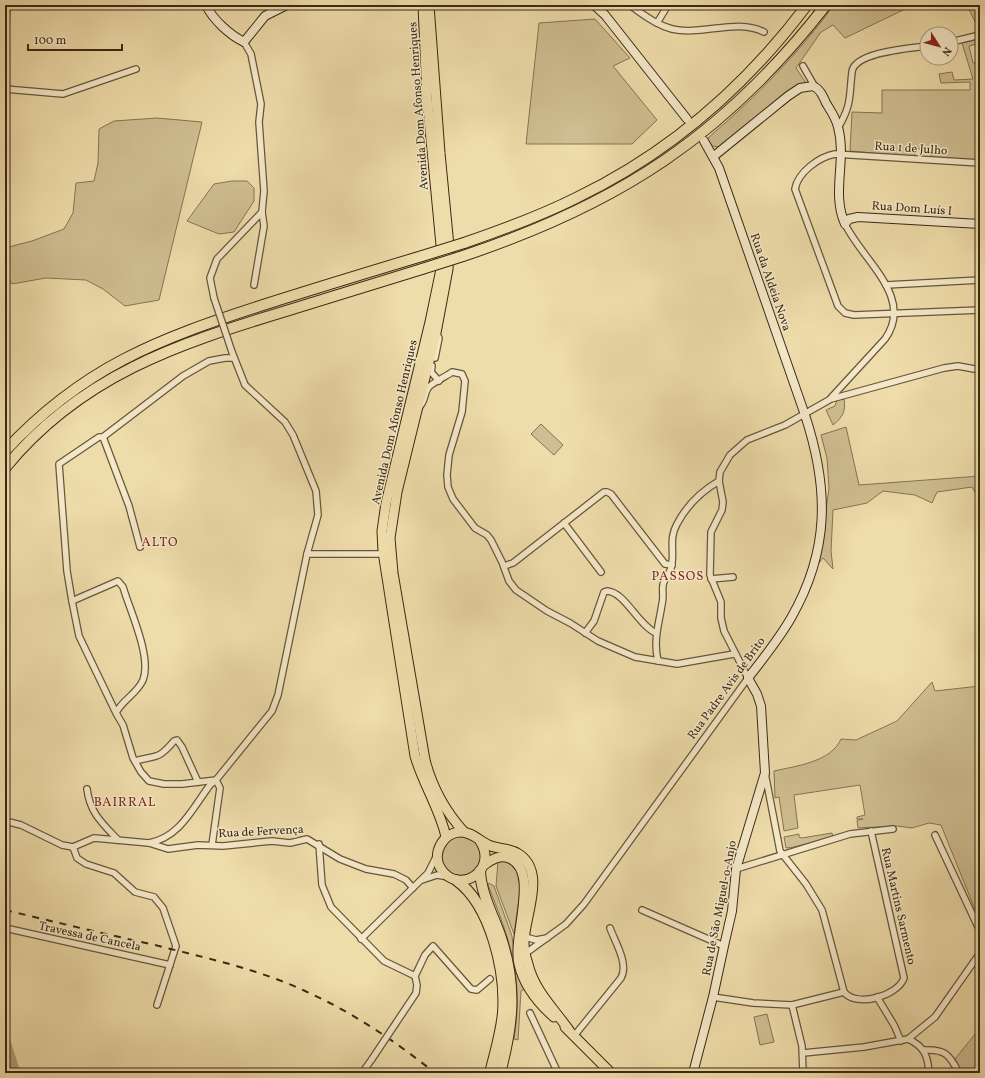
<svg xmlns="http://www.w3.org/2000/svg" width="985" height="1078" viewBox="0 0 985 1078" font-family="Vollkorn,serif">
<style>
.green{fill:#cfbe91;stroke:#847454}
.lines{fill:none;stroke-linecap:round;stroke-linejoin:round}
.river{stroke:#b19f78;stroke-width:11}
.street-casing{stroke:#67563b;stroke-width:8}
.secondary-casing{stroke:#3a2916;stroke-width:10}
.primary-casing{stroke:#3a2916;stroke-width:11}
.highway-casing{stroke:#3a2916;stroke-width:12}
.street{stroke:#f4e8c8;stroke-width:5.5}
.secondary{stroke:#f4e8c8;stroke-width:8}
.primary{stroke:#eedcaa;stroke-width:9}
.highway{stroke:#eedcaa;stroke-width:10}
.rail{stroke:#3a2916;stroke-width:2;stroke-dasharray:7 7;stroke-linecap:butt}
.street-bridge-casing{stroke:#67563b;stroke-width:8;stroke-linecap:butt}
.highway-bridge-casing{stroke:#3a2916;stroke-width:12;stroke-linecap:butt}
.street-bridge{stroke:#f4e8c8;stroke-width:5.5}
.highway-bridge{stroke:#eedcaa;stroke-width:10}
.labels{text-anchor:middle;stroke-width:3;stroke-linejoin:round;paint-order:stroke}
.street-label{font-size:12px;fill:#3a2916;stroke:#f4e8c8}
.neighbourhood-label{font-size:13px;letter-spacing:1px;fill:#7a1f14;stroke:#f4e8c8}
</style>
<rect width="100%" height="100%" fill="#eedcaa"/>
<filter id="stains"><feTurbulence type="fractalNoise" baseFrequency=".005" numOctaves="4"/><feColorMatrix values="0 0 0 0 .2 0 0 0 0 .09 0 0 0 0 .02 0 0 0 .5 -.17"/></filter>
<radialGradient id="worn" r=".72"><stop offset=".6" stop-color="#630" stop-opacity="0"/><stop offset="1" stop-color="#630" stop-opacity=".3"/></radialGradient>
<g class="green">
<path d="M834 5H927L903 10 845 38 833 25 821 32 796 68 806 83 799 84 720 147 712 146 707 140 709 137C756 97 798 54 834 5Z"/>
<path d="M967 5H980V32Z"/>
<path d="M595 19 630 58 613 66 657 120 632 144H526L539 23Z"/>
<path d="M980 39V43L969 46 973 63 980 62V160L931 157V149H915V157L850 151 852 112 882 113V90H970V82L941 83 939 74 952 72 954 80 973 79 962 43Z"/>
<path d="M157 118 202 122 159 300 125 306 103 289 86 280 46 278 12 284 5 273V248L32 241 64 229 73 213 76 183 94 181 98 163 99 129 114 121Z"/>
<path d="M232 181H247L254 188V201L234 232 219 234 187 221 214 184Z"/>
<path d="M844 399C846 411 843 417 833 425L826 410 835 406 837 400Z"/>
<path d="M541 424 563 445 554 455 531 434Z"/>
<path d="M846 427 859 485 980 476V543L977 496 972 487 937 492 932 503 915 495 883 491 867 503 833 510 831 551 833 569 823 558 819 563 829 488 827 458 821 435Z"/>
<path d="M932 682 935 691 980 686V922L941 825 929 823 912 828 897 826 858 828 857 820 863 819H857V817L865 815 860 785 794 795 798 828 784 831 779 797 775 798 774 771C796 766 831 762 841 739L856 740 897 721Z"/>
<path d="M832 833 833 837 794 847 786 848 784 837 799 834V837L802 838Z"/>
<circle cx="461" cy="856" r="20"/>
<path d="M498 861H506L516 866 521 884 514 934 496 886Z"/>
<path d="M489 883 494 886 512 936 514 952 525 989 521 991 518 1040 514 1039C524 976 510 941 488 885Z"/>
<path d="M767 1014 774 1042 760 1045 754 1017Z"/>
<path d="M980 1028V1073H962L955 1059Z"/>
</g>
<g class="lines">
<path class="river" d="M5 1042 15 1073"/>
<g class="street-casing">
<g id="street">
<path d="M629 5C643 14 656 25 672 29 702 36 737 18 764 32"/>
<path d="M657 23 668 5"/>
<path d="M5 31 7 5"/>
<path d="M951 42 980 35"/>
<path d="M803 66 815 87"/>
<path d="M5 89 63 94 136 69"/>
<path d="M838 128C852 104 849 97 852 72 854 52 911 48 927 46"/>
<path d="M980 163 835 154C819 157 798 172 795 189L838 306 845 313 854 315 980 310"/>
<path d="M254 285 264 226 262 212"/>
<path d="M886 285 980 280"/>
<path d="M214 298 210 278 217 259 262 212 264 191 259 122 261 104 251 54 244 42"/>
<path d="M435 358 439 338 436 333"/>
<path d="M432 366 431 372 439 381"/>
<path d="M831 399 944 368 958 366 980 370"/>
<path d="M418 408C426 402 423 396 428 388 430 384 447 376 452 372L462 374 465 381 462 412 449 455 447 475 448 487 453 499 475 528 487 535 491 540 502 562 509 581 516 590 547 611 570 623 598 641 635 657 677 664 734 654"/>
<path d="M103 437 183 376 209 361 225 358H234"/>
<path d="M564 523 601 572"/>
<path d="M307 554H380"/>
<path d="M504 566 513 563 604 492H607L611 494 665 564 672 565"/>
<path d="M711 579 733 577"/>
<path d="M72 601 67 571 59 464 99 437H103L129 506 140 547"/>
<path d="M585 633 594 621 604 592 607 591C625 592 638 625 656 633"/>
<path d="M658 661C653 640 659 624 662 604 664 597 662 591 663 585 664 578 672 572 672 563 674 549 669 538 677 524 687 505 700 492 719 481"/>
<path d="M116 713 79 636 72 601 118 581 123 587C130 611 152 657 143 680 137 694 122 700 116 713L123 725 133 758 141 772 149 781 164 784H182L216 780"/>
<path d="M135 761C157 755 158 760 174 741L177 740 182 747 198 782"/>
<path d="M765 773 780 851 806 884 822 910 844 992C856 1008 898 996 904 978L871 831"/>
<path d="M87 789C90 813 102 823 118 840"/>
<path d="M5 821 21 825 62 845 73 847 94 838 149 843 168 849 198 845 223 846 272 841 290 843 307 839 340 859 366 869 394 874 406 880 413 888"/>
<path d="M935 835 980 931"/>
<path d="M149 843C180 837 192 809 210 785L216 780 272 711 278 695 307 554 318 515 316 491 293 435 285 422 245 385 232 352"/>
<path d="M319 844 322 885 331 907 384 961 415 976"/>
<path d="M212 845 220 788 216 780"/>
<path d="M73 847 77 858 86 864 114 873 135 892 154 897 163 908 176 946 157 1005"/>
<path d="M736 869 850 834 893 829"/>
<path d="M422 880 437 875 449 877"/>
<path d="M642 910 724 946"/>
<path d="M5 928 170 965"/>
<path d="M525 937 536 940 547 938"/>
<path d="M361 939 428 873 436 857"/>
<path d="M526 953 566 924 584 904 748 678 724 631 721 618V602L710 575 711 532 722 510 723 502 719 481 720 472 730 455 747 440 785 425 829 400 885 339C915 297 862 260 845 224"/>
<path d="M713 997 753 1003 792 1005 844 992"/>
<path d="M877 997 894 1025 901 1041"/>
<path d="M792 1005 802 1046 803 1073"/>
<path d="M530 1013 558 1073"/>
<path d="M396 1023 416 993 417 985 415 976 425 955 433 946 471 989 477 990 490 979"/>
<path d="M574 1036 621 978C629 964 615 942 610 928"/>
<path d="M908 1039C924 1046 928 1056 929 1073"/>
<path d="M924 1050C945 1049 949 1054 959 1073"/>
<path d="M803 1053 864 1047 908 1039 935 1017 980 953"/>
<path d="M362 1073 372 1059"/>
</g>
</g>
<g class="secondary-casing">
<g id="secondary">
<path d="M83 5H92"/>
<path d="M206 5C213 20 230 35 244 42L265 16 287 5"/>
<path d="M594 5 605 15 687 119"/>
<path d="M714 156 788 96 800 88 813 86C820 89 823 96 826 103 831 111 836 118 838 127 847 160 831 193 845 224L849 219 858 217 980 224"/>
<path d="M693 1073 713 997 724 946 732 911 736 869 765 773 761 706 757 694 748 678C763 659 779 639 791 618 830 550 829 488 805 415L719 168 704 141"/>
</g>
</g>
<g class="primary-casing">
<g id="primary">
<path d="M423 5 427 98 441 245V269L430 322 386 503 382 531 383 552 415 756C423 784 440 809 446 837"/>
<path d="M429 5 440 153 449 246 448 269 436 333 397 492 390 538 393 573 425 760C432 787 445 811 464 832"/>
<path d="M480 841C499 870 459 896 441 869 431 854 443 832 461 832 473 832 480 842 491 846 499 849 509 848 517 853 548 871 524 916 524 943 524 950 526 958 528 964 534 990 554 1009 569 1030"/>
<path d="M484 865C491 860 500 854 509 858 541 870 512 937 519 964 524 986 538 1003 554 1017"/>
<path d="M565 1027 611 1073"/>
</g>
</g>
<g class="highway-casing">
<g id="highway">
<path d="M464 243C502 230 540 216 576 198 668 154 746 86 807 5"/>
<path d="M463 256C619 204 724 136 826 5"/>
<path d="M5 451C83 367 158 339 263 305 316 288 369 272 422 256"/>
<path d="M5 468C80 376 177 344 286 311 331 297 377 283 422 269"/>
<path d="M480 871C481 894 494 917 501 938 517 986 513 1025 500 1073"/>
<path d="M456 880C491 905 506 972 503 1013 501 1034 495 1053 490 1073"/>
</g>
</g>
<use href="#street" class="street"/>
<use href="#secondary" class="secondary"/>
<use href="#primary" class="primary"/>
<use href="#highway" class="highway"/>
<path class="rail" d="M5 910C55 922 105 934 155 945 206 958 258 969 305 991 352 1012 395 1041 435 1073"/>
<g class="street-bridge-casing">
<g id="street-bridge">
<path d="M214 298 232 352"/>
<path d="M372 1059 396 1023"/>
</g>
</g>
<g class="highway-bridge-casing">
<g id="highway-bridge">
<path d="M422 256 464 243"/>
<path d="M422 269 463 256"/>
</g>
</g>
<use href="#street-bridge" class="street-bridge"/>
<use href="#highway-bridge" class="highway-bridge"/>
</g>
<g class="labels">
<g class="street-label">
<text transform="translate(418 106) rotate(-94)" y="4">Avenida Dom Afonso Henriques</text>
<text transform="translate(911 148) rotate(4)" y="4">Rua 1 de Julho</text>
<text transform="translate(912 208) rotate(4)" y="4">Rua Dom Luís I</text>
<text transform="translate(771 282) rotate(71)" y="4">Rua da Aldeia Nova</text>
<text transform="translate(394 422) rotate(-77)" y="4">Avenida Dom Afonso Henriques</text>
<text transform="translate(726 688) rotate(-54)" y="4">Rua Padre Avis de Brito</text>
<text transform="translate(261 831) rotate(-3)" y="4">Rua de Fervença</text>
<text transform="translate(899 906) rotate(77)" y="4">Rua Martins Sarmento</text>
<text transform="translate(719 908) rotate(-79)" y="4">Rua de São Miguel-o-Anjo</text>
<text transform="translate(90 936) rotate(12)" y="4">Travessa de Cancela</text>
</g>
<g class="neighbourhood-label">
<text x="160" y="546">ALTO</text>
<text x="678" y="580">PASSOS</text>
<text x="125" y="806">BAIRRAL</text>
</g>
</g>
<rect width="985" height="1078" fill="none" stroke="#eedcaa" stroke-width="20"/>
<rect x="6" y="6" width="973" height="1066" fill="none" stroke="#3a2916" stroke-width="2"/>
<rect x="10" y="10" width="965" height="1058" fill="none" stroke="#3a2916"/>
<g transform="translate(939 46) rotate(126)"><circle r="19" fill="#f4e8c8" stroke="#aa9c81"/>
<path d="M0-3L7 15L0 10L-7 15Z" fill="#8f2418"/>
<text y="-6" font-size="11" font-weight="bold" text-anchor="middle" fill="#3a2916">N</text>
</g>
<path d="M28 44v6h94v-6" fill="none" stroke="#3a2916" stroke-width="2"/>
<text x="34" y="44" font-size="12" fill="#3a2916" stroke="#f4e8c8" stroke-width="3" paint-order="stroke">100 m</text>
<rect width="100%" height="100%" filter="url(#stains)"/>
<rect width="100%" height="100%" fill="url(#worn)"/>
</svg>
